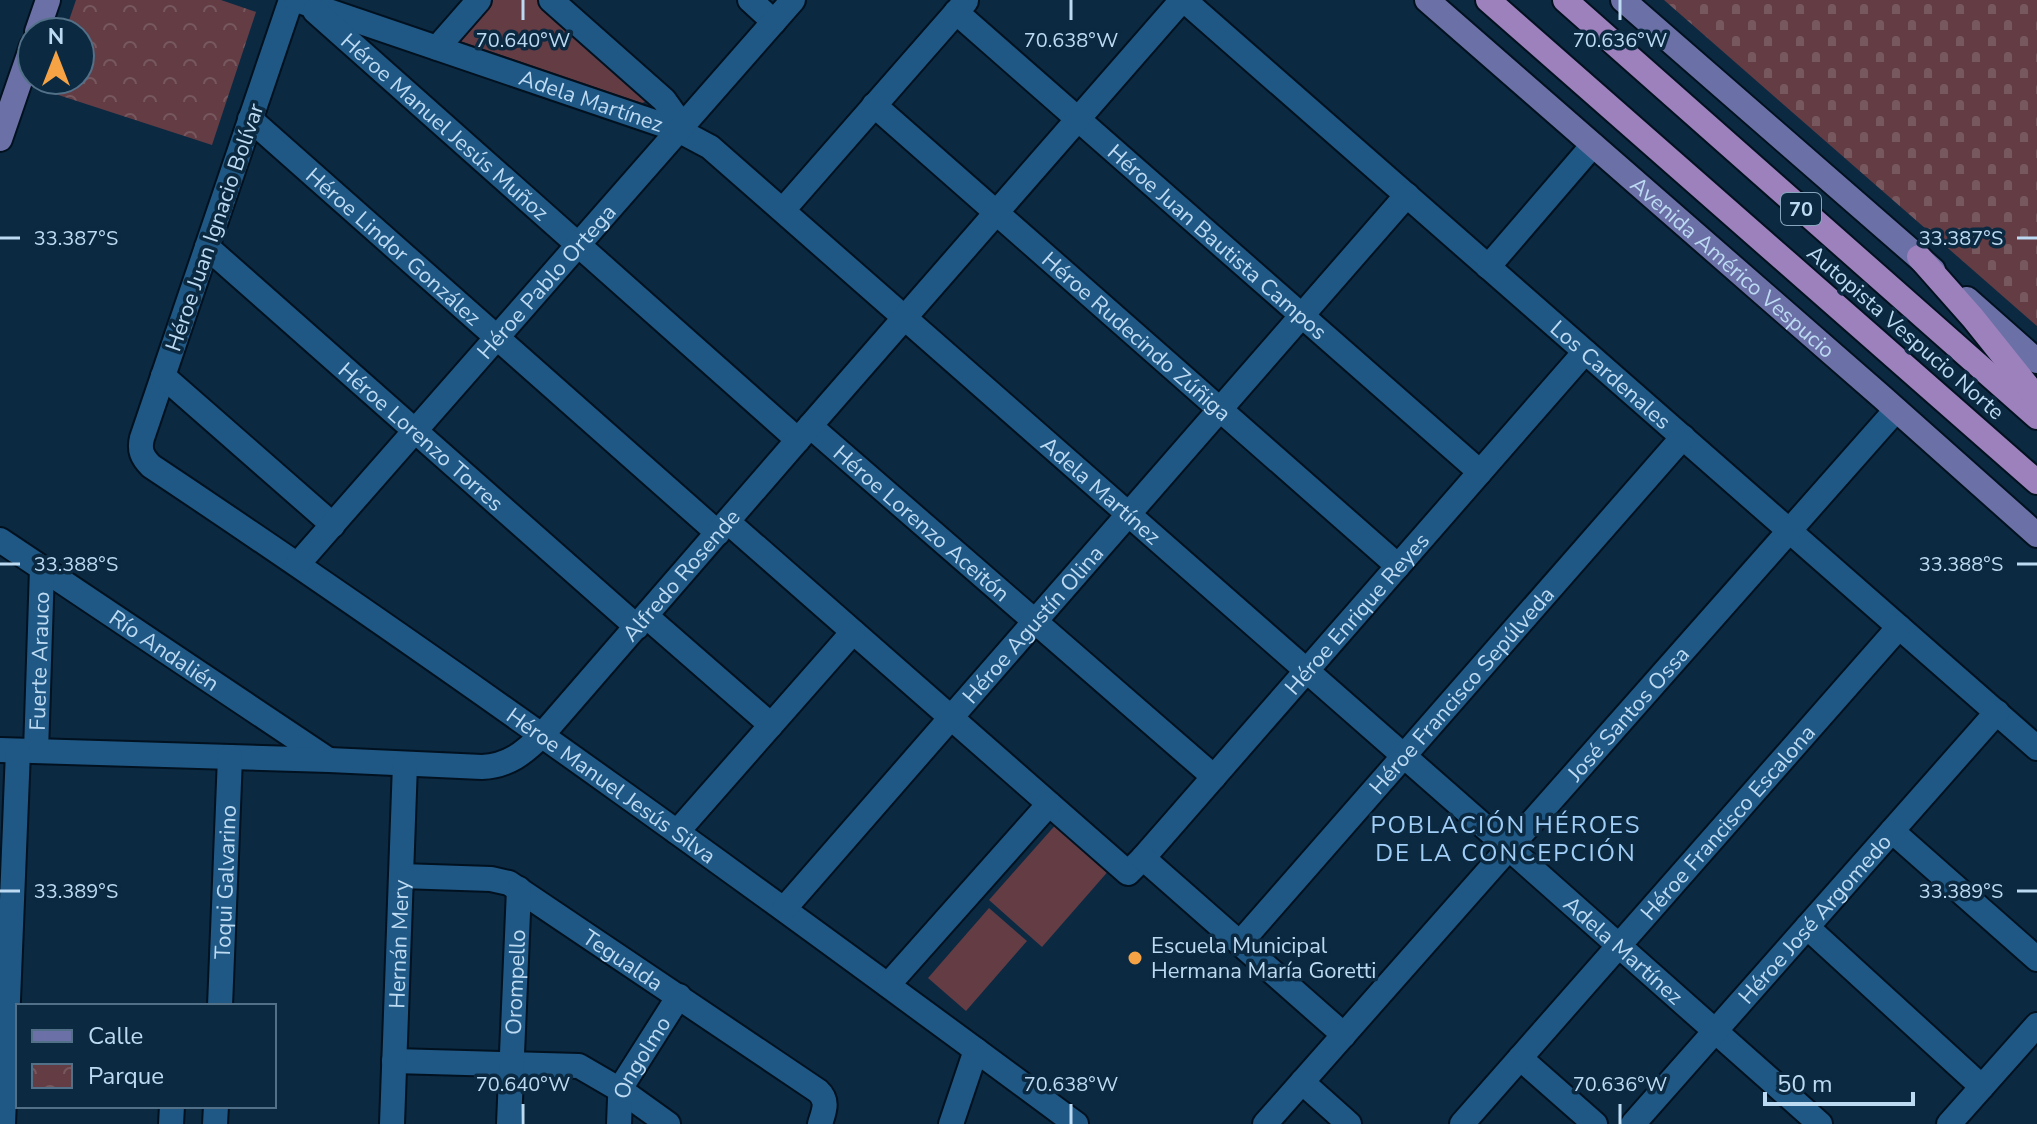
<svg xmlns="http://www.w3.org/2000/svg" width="2037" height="1124" viewBox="0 0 2037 1124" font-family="'Nunito Sans',sans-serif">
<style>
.grass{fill:#633c44}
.cemetery{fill:url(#cemetery-stones)}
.park{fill:url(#park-crowns)}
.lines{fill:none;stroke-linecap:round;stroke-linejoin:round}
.minor-casing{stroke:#02111f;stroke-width:28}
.major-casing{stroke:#02111f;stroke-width:28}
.highway-casing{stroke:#02111f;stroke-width:28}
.minor{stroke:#1f5884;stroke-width:24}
.major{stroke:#6b71a6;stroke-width:24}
.highway{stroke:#9d81bc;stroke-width:24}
.ticks{fill:none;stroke:#bddaf3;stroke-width:3}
.poi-dot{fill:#f5a345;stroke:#0b2941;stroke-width:3}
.labels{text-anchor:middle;stroke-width:7;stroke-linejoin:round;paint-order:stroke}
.shield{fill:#0b2941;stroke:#88a5be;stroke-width:2}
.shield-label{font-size:20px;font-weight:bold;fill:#bddaf3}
.street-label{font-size:22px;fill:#bddaf3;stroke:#0b2941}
.poi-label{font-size:22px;fill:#bddaf3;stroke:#0b2941;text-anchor:start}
.neighbourhood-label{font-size:24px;letter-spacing:2px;fill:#a1cef7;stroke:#0b2941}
.ticks-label{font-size:20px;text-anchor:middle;fill:#bddaf3;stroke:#0b2941;stroke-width:7;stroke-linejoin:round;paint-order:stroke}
</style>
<defs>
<pattern id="cemetery-stones" width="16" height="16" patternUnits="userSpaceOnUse" patternTransform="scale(2)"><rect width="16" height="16" fill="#633c44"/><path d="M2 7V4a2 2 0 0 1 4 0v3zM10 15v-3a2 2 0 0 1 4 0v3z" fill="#77585f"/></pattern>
<pattern id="park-crowns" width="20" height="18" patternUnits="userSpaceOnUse" patternTransform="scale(2)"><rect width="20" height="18" fill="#633c44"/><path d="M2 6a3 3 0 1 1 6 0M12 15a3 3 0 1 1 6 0" fill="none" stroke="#77585f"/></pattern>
</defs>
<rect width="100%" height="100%" fill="#0b2941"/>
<g class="grass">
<path d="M493 0H539L652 99 642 103 454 39Z"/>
<path d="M1059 821 1111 868 1042 947 989 900Z"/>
<path d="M989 908 1027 941 966 1011 928 978Z"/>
</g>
<path class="cemetery" d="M1664 0H2037V326Z"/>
<path class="park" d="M76 0H221L256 12 212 145 46 91 50 80H80V32H65Z"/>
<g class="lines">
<g class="minor-casing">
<g id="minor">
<path id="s1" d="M291 0 142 438C139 450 142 457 151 466 466 676 772 899 1076 1124"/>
<path id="s2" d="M296 0 678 130 710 147 1494 835 1820 1124"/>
<path d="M551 0 664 100 674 114 678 130"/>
<path d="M750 0 774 22"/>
<path id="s3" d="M1184 0 2037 748"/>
<path id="s4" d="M315 11 798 440"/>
<path id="s5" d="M956 12 1480 472"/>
<path d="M437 48 479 0"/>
<path id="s6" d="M874 105 1398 566"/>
<path id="s7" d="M250 119 718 533"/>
<path d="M783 210 966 1"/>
<path id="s8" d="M207 247 637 627"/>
<path d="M1488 267 1593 145"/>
<path d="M163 376 333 525"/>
<path id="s9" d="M810 426 1214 777"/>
<path id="s10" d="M728 522 1128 873 1143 858 1585 352"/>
<path id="s11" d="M0 540 327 759"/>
<path id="s12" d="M298 564 793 0"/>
<path d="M646 616 771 725"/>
<path id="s13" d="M0 750 329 760 482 767C508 766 524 753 542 735L810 426 1182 0"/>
<path id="s14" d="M36 751 42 569"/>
<path d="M1892 831 2037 959"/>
<path d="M677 832 853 632"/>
<path d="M1143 858 1344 1035"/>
<path id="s15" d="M401 876 491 879 509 883 818 1091C829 1101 824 1111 820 1124"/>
<path id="s16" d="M784 909 1407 195"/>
<path d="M1807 927 1982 1087"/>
<path id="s17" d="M1240 943 1683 437"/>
<path d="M888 985 1049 804"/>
<path id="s18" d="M220 1006 230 757"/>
<path d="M1520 1058 1595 1124"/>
<path d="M394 1061 579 1066 622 1091 668 1124"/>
<path d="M1302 1082 1349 1124"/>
<path d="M3 1124 18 751"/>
<path d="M171 1124 172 1106"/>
<path d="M215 1124 216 1106"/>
<path id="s19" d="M392 1124 405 764"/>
<path id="s20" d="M509 1124 519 889"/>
<path id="s21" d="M619 1124 620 1099 625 1081 679 996"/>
<path d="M951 1124 976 1050"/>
<path id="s22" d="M1265 1124 1896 410"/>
<path id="s23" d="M1462 1124 1899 627"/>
<path id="s24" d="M1633 1124 1997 712"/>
<path d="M1949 1124 2037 1025"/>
</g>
</g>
<g class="major-casing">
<g id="major">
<path id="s25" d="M1427 0 1882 397 2037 535"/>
<path d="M1623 0 1933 270"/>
<path d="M37 32 48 0"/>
<path d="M0 139 32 46"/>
<path d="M1967 299 2037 361"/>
</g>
</g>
<g class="highway-casing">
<g id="highway">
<path d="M1488 0 2037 482"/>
<path d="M1565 0 2037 417"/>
<path d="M1919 257 1973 318 2037 398"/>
</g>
</g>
<use href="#minor" class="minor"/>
<use href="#major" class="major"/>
<use href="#highway" class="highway"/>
</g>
<path class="ticks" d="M523 0V20M1071 0V20M1620 0V20M0 238H20M2017 238H2037M0 564H20M2017 564H2037M0 891H20M2017 891H2037M523 1104V1124M1071 1104V1124M1620 1104V1124"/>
<circle class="poi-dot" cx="1135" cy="958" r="8"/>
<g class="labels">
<rect class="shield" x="1781" y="193" width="40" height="32" rx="6"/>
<g class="shield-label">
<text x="1801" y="216">70</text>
</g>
<g class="street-label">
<text dy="8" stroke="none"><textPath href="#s2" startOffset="312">Adela Martínez</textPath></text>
<text dy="8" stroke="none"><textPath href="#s4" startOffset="174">Héroe Manuel Jesús Muñoz</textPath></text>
<text transform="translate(214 227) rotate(-71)" y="8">Héroe Juan Ignacio Bolívar</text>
<text dy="8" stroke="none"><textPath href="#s5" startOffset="348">Héroe Juan Bautista Campos</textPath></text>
<text dy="8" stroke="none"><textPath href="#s7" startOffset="192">Héroe Lindor González</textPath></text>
<text dy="8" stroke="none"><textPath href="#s25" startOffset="406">Avenida Américo Vespucio</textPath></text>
<text dy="8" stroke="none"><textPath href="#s12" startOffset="376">Héroe Pablo Ortega</textPath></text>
<text transform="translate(1906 332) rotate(41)" y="8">Autopista Vespucio Norte</text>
<text dy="8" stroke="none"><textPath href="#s6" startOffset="350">Héroe Rudecindo Zúñiga</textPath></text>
<text dy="8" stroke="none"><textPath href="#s3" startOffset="568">Los Cardenales</textPath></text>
<text dy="8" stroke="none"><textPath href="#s8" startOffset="286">Héroe Lorenzo Torres</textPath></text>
<text dy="8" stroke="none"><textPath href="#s2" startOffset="960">Adela Martínez</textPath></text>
<text dy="8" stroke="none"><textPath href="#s9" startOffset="148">Héroe Lorenzo Aceitón</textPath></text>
<text dy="8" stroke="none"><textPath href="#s13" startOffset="764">Alfredo Rosende</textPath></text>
<text dy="8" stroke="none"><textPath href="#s10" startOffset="878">Héroe Enrique Reyes</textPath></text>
<text dy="8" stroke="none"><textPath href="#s16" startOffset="378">Héroe Agustín Olina</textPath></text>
<text dy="8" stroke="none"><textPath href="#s11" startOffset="198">Río Andalién</textPath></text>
<text dy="8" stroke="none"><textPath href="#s14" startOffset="90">Fuerte Arauco</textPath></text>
<text dy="8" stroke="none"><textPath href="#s17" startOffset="336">Héroe Francisco Sepúlveda</textPath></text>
<text dy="8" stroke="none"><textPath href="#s22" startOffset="548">José Santos Ossa</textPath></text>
<text dy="8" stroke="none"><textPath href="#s1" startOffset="1054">Héroe Manuel Jesús Silva</textPath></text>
<text dy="8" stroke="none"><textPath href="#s23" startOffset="402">Héroe Francisco Escalona</textPath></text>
<text dy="8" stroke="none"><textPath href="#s18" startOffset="124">Toqui Galvarino</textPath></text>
<text dy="8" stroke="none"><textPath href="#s24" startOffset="274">Héroe José Argomedo</textPath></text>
<text dy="8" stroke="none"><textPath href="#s19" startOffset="180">Hernán Mery</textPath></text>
<text dy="8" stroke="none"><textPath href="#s2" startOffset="1656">Adela Martínez</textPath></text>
<text dy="8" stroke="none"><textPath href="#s15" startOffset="246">Tegualda</textPath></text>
<text dy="8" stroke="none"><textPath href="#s20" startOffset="142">Orompello</textPath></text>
<text dy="8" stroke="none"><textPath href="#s21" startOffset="72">Ongolmo</textPath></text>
</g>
<g class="poi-label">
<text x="1151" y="953">Escuela Municipal<tspan x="1151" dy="25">Hermana María Goretti</tspan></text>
</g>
<g class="neighbourhood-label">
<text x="1506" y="833">POBLACIÓN HÉROES<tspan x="1506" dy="28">DE LA CONCEPCIÓN</tspan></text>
</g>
</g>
<g class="ticks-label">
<text x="523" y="47">70.640°W</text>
<text x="1071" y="47">70.638°W</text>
<text x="1620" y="47">70.636°W</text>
<text x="76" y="245">33.387°S</text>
<text x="1961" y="245">33.387°S</text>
<text x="76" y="571">33.388°S</text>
<text x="1961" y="571">33.388°S</text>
<text x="76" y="898">33.389°S</text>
<text x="1961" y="898">33.389°S</text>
<text x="523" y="1091">70.640°W</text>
<text x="1071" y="1091">70.638°W</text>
<text x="1620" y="1091">70.636°W</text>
</g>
<rect x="16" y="1004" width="260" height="104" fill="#0b2941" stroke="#527088" stroke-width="2"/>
<rect x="32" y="1030" width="40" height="12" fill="#6b71a6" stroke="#527088" stroke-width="2"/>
<text x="88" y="1044" font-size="24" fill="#bddaf3">Calle</text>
<rect x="32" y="1064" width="40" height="24" fill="url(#park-crowns)" stroke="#527088" stroke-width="2"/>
<text x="88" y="1084" font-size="24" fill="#bddaf3">Parque</text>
<g transform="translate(56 56)"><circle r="38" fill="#0b2941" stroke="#527088" stroke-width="2"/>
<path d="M0-6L14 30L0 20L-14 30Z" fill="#f5a345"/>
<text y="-12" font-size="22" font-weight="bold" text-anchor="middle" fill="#bddaf3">N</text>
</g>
<path d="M1765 1092v12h148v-12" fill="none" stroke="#bddaf3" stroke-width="4"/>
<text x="1777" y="1092" font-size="24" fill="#bddaf3" stroke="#0b2941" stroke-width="6" paint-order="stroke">50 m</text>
</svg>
